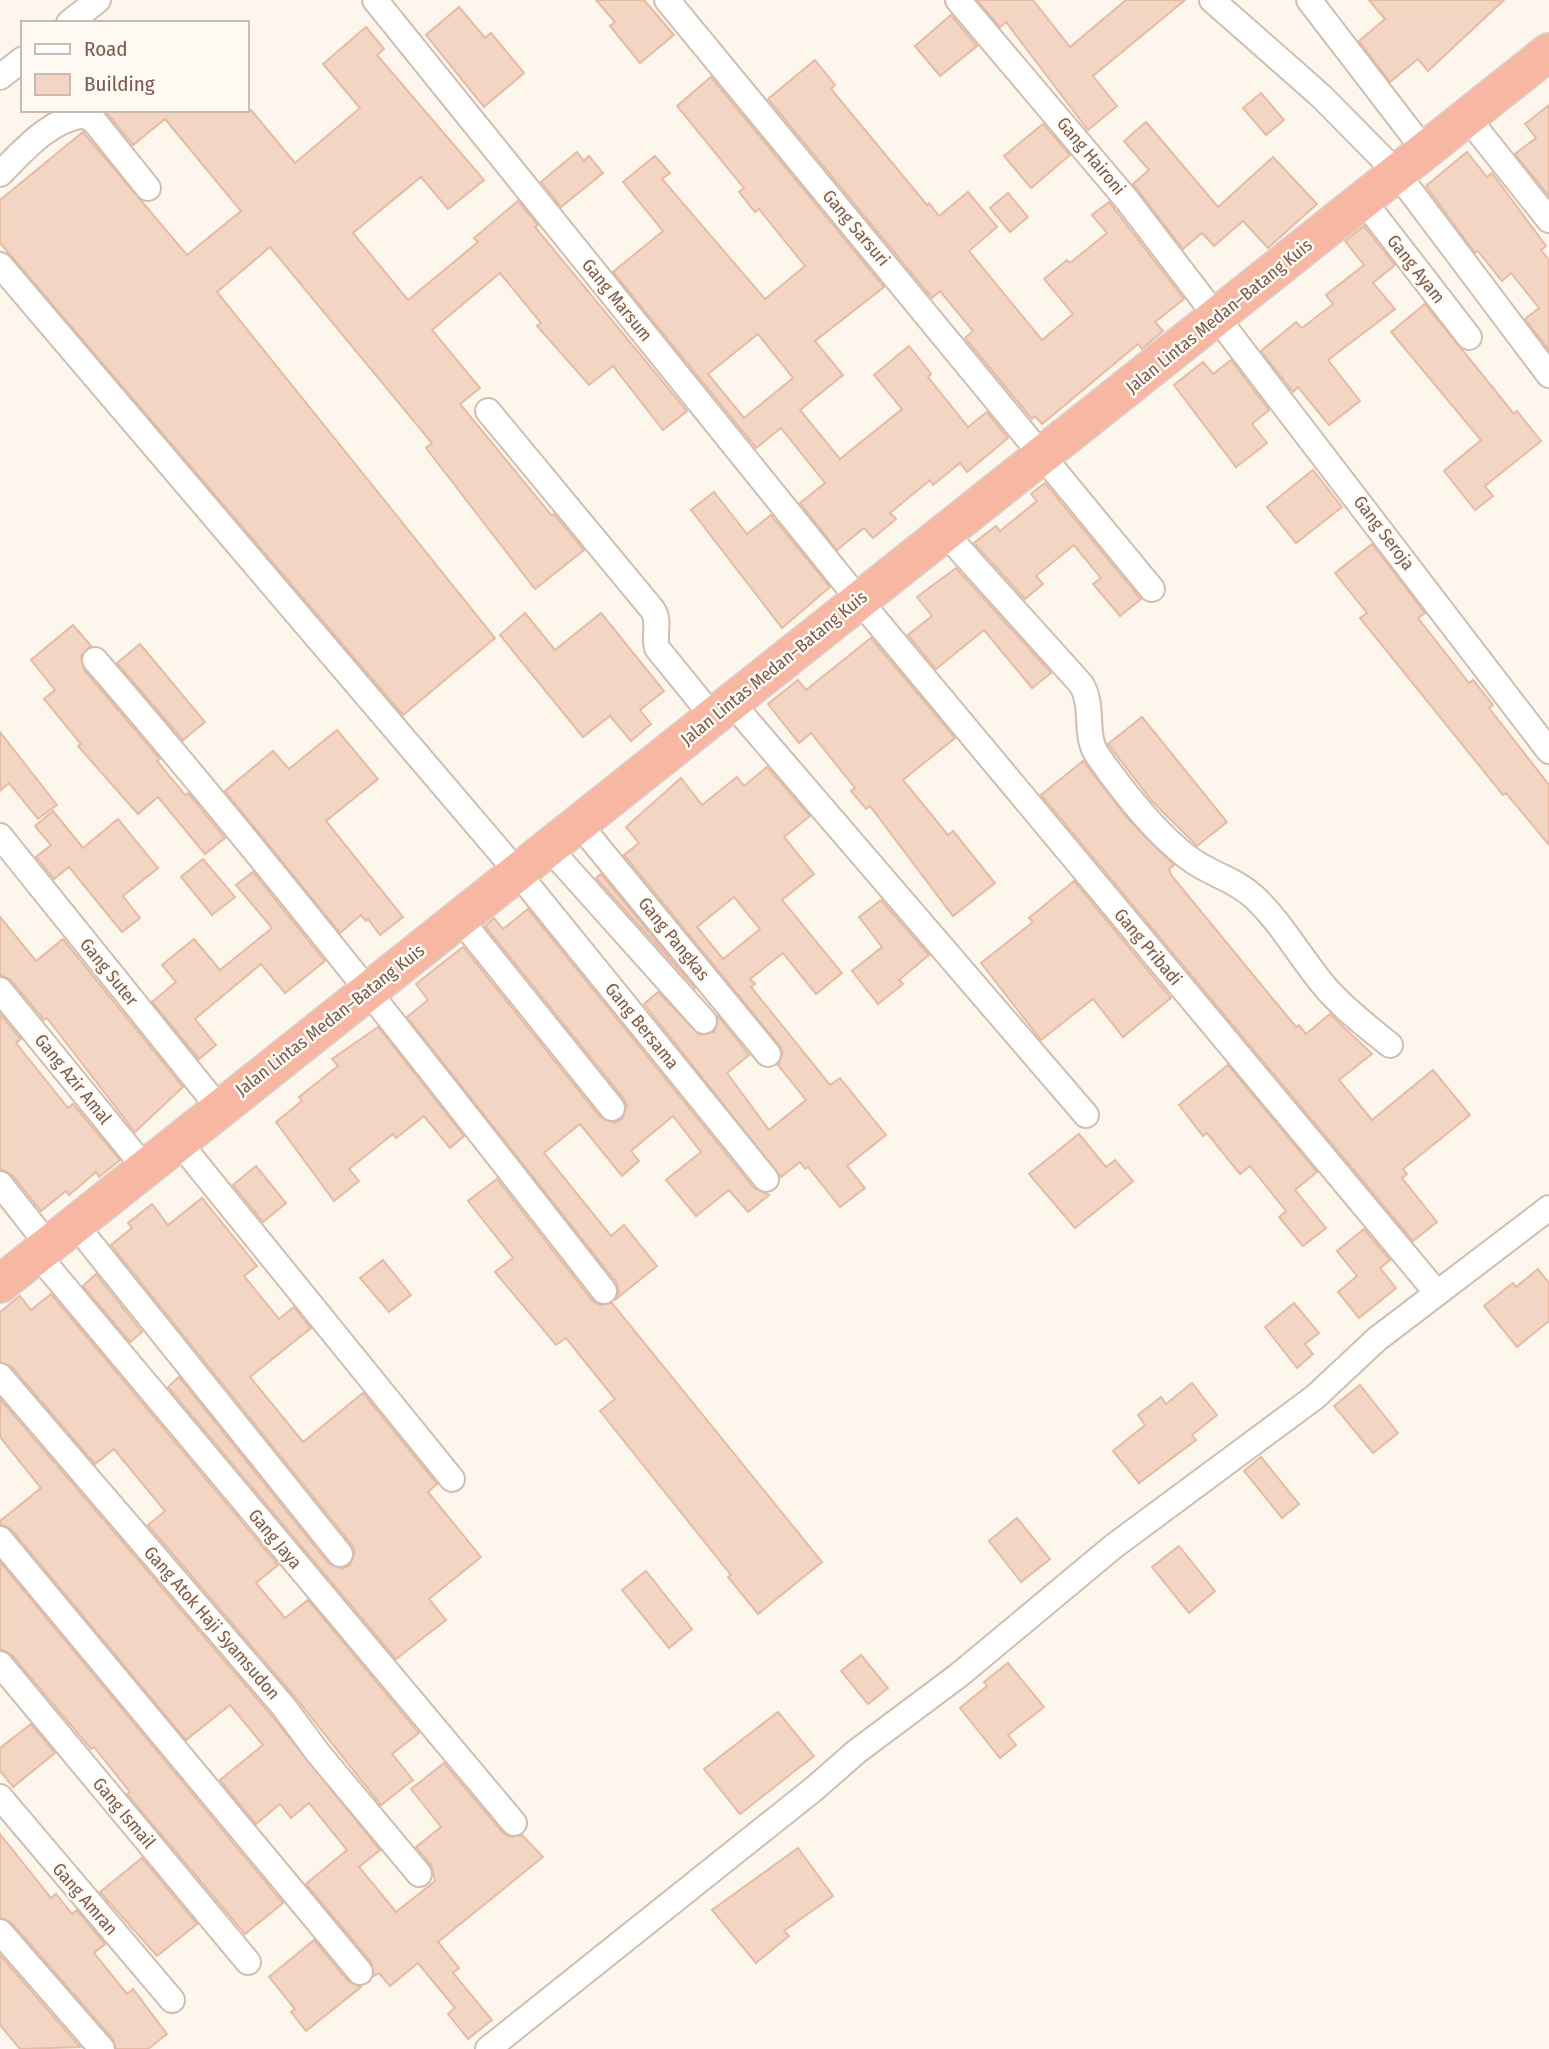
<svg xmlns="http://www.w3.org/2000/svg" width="1549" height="2049" viewBox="0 0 1549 2049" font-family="'Fira Sans Condensed',sans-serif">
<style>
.building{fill:#f3d5c3;stroke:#e6bba3;stroke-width:2;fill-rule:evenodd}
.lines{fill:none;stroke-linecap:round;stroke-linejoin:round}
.minor-casing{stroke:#d1beb0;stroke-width:28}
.highway-casing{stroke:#dad1cd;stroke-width:40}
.minor{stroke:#fff;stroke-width:24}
.highway{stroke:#f7b7a3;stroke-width:37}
.labels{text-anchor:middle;stroke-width:5;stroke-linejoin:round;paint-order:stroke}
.street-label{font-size:18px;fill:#7a5c4d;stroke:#fffaf3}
</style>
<rect width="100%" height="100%" fill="#fdf6ec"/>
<g class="building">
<path d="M596 0H644L674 35 640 63 610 26 615 22Z"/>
<path d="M977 0H1033L1070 47 1126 0H1185L1093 76 1117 106 1088 130 1006 22 1000 27Z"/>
<path d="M1369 0H1504L1428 71 1418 59 1390 82 1359 41 1385 19Z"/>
<path d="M459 7 485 38 491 33 524 73 484 107 426 35Z"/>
<path d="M951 15 977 46 940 76 915 46Z"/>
<path d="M366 27 384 49 377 55 484 180 448 209 421 177 353 233 408 300 478 242 474 238 518 201 538 225 535 227 687 411 663 430 613 366 589 385 537 326 541 323 500 273 432 330 480 388 460 404 552 516 554 514 584 550 535 589 426 448 432 443 270 247 217 292 495 638 403 715 0 243V200L83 132 187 255 241 211 165 119 133 145 106 112 251 110 295 163 360 108 323 64Z"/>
<path d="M815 60 835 85 831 89 927 205 929 203 939 216 968 192 997 227 969 251 1042 340 1073 314 1044 279 1067 260 1070 263 1107 233 1092 215 1109 202 1184 299 1155 322 1163 331 1142 349 1138 344 1042 424 1035 416 1032 419 965 338 973 331 940 291 932 298 768 99Z"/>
<path d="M711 77 884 287 815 341 843 375 800 410 840 459 902 409 874 375 909 346 931 374 928 377 968 427 987 412 1008 438 967 472 960 463 933 485 930 480 890 513 896 519 873 538 864 528 837 550 800 503 825 483 781 428 756 448 613 272 663 231 623 182 655 156 670 173 662 179 765 299 805 266 759 209 755 212 739 192 744 188 677 106ZM758 334 793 378 744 418 708 374Z"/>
<path d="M1261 93 1284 120 1266 135 1243 108Z"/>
<path d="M1549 105V196L1515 154 1536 138 1525 124Z"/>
<path d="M1146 122 1218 207 1273 157 1317 204 1268 248 1243 221 1214 246 1202 233 1183 249 1133 184 1149 170 1124 141Z"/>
<path d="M1043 124 1070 155 1031 188 1004 156Z"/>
<path d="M577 152 584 161 589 156 603 173 561 207 541 182Z"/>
<path d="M1467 152 1487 177 1492 173 1546 246 1541 250 1549 260V350L1525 319 1539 308 1511 273 1502 281 1478 251 1475 253 1426 186Z"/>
<path d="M1008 193 1028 217 1010 232 990 208Z"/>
<path d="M1364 226 1395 265 1373 283 1395 309 1328 360 1360 401 1329 425 1298 387 1293 392 1261 351 1296 322 1302 328 1333 304 1326 295 1364 265 1345 241Z"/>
<path d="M1425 304 1514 414 1517 411 1541 441 1485 486 1493 496 1475 510 1444 471 1481 440 1391 332Z"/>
<path d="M1231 360 1269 410 1252 424 1267 443 1236 467 1174 385 1203 362 1213 374Z"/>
<path d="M1313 470 1342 507 1296 543 1267 507Z"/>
<path d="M1045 483 1141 599 1120 616 1093 584 1101 578 1074 545 1036 576 1043 584 1025 599 974 543 996 526 1000 531 1037 501 1031 494Z"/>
<path d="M714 492 747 534 771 515 830 587 782 628 691 510Z"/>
<path d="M1372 544 1425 613 1418 618 1469 683 1473 680 1493 705 1489 708 1549 785V845L1506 793 1503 795 1360 618 1367 613 1335 573Z"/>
<path d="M956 568 1051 673 1032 688 984 630 936 669 908 635 932 616 917 597Z"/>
<path d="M525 613 555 650 601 613 664 691 640 710 651 724 631 741 610 716 583 737 500 635Z"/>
<path d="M73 625 91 646 81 656 84 670 160 759 157 761 185 795 188 793 225 838 205 854 158 797 138 814 78 746 81 744 44 699 55 690 31 660Z"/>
<path d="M871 638 955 738 903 780 948 835 953 831 995 883 953 916 870 806 866 809 851 791 855 788 811 733 799 743 768 704 798 680 806 690Z"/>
<path d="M140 644 205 722 183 740 117 663Z"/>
<path d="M1142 717 1227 822 1197 846 1152 801 1108 744Z"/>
<path d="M337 730 378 779 326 821 403 917 380 935 368 919 366 921 361 915 340 933 225 791 273 751 289 769Z"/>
<path d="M0 732 57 805 38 819 9 783 0 791Z"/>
<path d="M1083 761 1129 820 1174 865 1169 869 1171 875 1296 1027 1299 1025 1306 1034 1330 1014 1372 1054 1339 1080 1372 1120 1433 1070 1470 1115 1403 1169 1407 1174 1402 1178 1437 1222 1413 1241 1041 795Z"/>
<path d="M767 767 810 816 784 837 814 874 782 900 842 973 816 994 783 953 750 979 755 984 751 987 830 1085 840 1078 886 1135 847 1166 865 1188 840 1207 808 1167 805 1169 800 1162 781 1177 644 1004 658 992 700 1035 714 1032 718 1016 749 1055 727 1073 769 1130 806 1100 778 1065 783 1052 779 1045 624 855 639 843 626 827 681 778 702 805 737 777 744 786ZM734 897 760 929 723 959 697 927Z"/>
<path d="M53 811 83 848 118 819 158 868 123 896 140 918 122 932 69 867 54 879 36 857 51 845 35 826Z"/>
<path d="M203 859 235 897 212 915 181 877Z"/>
<path d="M253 872 325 961 285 993 261 964 195 1019 216 1045 199 1059 152 1002 176 982 162 965 194 939 220 970 272 928 236 885Z"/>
<path d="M601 874 696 989 596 878Z"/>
<path d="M1074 881 1171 998 1123 1037 1093 999 1041 1040 981 963 1033 922 1029 918Z"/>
<path d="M881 900 929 955 899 980 903 984 878 1004 852 971 882 947 859 917Z"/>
<path d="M528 909 754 1188 769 1195 748 1212 729 1190 696 1216 666 1180 701 1152 673 1116 631 1151 639 1161 622 1176 580 1124 544 1153 611 1236 624 1225 657 1266 616 1299 619 1290 616 1282 407 1017 428 1000 416 984 463 947 600 1117 614 1123 622 1119 627 1106 624 1099 485 926 494 918 503 929Z"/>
<path d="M0 917 36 961 63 939 183 1087 135 1132 47 1018 44 1020 11 980 0 975Z"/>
<path d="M0 1014 21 1039 16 1043 68 1108 73 1104 120 1160 99 1177 96 1172 69 1195 66 1191 41 1211 12 1175 0 1169Z"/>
<path d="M378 1027 464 1136 450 1148 424 1116 396 1138 393 1134 349 1169 359 1181 334 1201 276 1122 302 1101 299 1097 338 1066 332 1059Z"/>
<path d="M1228 1065 1317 1172 1295 1190 1326 1228 1303 1246 1279 1217 1286 1211 1250 1166 1240 1174 1207 1133 1203 1136 1179 1105Z"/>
<path d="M1079 1134 1106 1167 1115 1160 1133 1181 1075 1228 1029 1174Z"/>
<path d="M256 1166 286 1203 263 1222 233 1185Z"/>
<path d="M497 1179 592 1300 599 1305 612 1303 822 1562 758 1614 728 1577 731 1575 600 1411 615 1399 566 1338 556 1345 495 1272 513 1258 468 1201Z"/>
<path d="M202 1198 257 1266 244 1276 279 1319 294 1307 311 1328 250 1377 303 1442 363 1393 437 1484 428 1492 481 1557 429 1599 446 1620 396 1659 168 1387 179 1377 328 1563 342 1569 350 1565 355 1552 352 1545 111 1245 132 1228 128 1223 152 1204 168 1225Z"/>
<path d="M1364 1229 1390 1260 1380 1268 1396 1288 1359 1318 1338 1292 1357 1276 1337 1251Z"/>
<path d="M383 1260 411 1295 389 1312 360 1278Z"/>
<path d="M1538 1269 1549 1283V1321L1517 1347 1484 1306 1513 1283 1516 1287Z"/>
<path d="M96 1274 142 1332 130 1342 83 1286Z"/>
<path d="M51 1294 278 1565 256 1583 285 1618 308 1600 419 1733 392 1754 413 1780 381 1805 295 1697 148 1525 165 1511 114 1449 95 1464 11 1366 0 1362V1312L20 1296 31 1310Z"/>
<path d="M1294 1303 1319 1333 1305 1344 1313 1354 1297 1368 1265 1327Z"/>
<path d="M1192 1383 1217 1415 1192 1435 1196 1440 1139 1483 1113 1451 1145 1425 1138 1415 1161 1397 1166 1404Z"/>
<path d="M1360 1385 1398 1433 1373 1453 1334 1406Z"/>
<path d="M0 1399 272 1716 380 1850 359 1867 396 1912 435 1881 431 1865 416 1847 441 1827 411 1789 444 1763 503 1833 510 1837 522 1835 543 1857 438 1942 459 1968 453 1973 492 2020 468 2039 448 2014 455 2008 418 1963 390 1986 379 1973 374 1976 371 1962 306 1884 347 1850 309 1803 291 1818 280 1804 256 1824 220 1780 263 1745 230 1705 186 1740 11 1529 0 1524V1521L41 1488 0 1437Z"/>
<path d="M1261 1457 1299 1504 1282 1518 1244 1471Z"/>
<path d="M1017 1518 1050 1559 1021 1582 989 1541Z"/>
<path d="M1179 1546 1215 1591 1189 1613 1152 1567Z"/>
<path d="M0 1562 283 1903 245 1934 127 1794 130 1792 94 1747 91 1749 11 1654 0 1649Z"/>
<path d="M646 1571 692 1629 669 1648 622 1590Z"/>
<path d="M861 1655 888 1688 868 1704 841 1671Z"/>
<path d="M1008 1663 1044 1707 1008 1735 1016 1745 1000 1758 960 1708 987 1686 984 1682Z"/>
<path d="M778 1712 814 1756 740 1814 704 1769Z"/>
<path d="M31 1724 55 1753 13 1787 0 1771V1748Z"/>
<path d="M0 1834 51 1898 56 1894 72 1914 77 1910 105 1944 94 1953 127 1994 133 1989 167 2034 148 2049H116L113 2039 11 1922 0 1918Z"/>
<path d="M798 1848 833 1896 784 1931 789 1936 756 1963 712 1910Z"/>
<path d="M142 1858 197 1924 157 1956 100 1892Z"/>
<path d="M314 1940 349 1982 361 1987 306 2031 291 2012 295 2009 269 1977Z"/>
<path d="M0 1955 80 2047 20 2049 0 2025Z"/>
</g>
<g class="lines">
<g class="minor-casing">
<g id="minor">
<path d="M375 0 859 600 1437 1293"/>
<path d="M667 0 1152 589"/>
<path d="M958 0 1127 200 1549 751"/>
<path d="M1212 0 1321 96 1397 173 1549 375"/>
<path d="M1309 0 1425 151"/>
<path d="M69 23 98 0"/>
<path d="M0 77 23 59"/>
<path d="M1467 117 1549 220"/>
<path d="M0 174C24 150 50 119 85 115L95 122 148 188"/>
<path d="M1363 200 1469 337"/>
<path d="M0 265 518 873 766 1179"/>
<path d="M488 411 652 609C661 621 653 634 657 648L713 717"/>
<path d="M944 532 1081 684C1095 706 1083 736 1098 756 1121 789 1157 835 1190 859 1210 874 1233 878 1254 897 1282 923 1301 959 1326 988 1345 1010 1368 1027 1390 1045"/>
<path d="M95 660C272 865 437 1078 604 1291"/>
<path d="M731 702 1086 1115"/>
<path d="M579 824 768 1054"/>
<path d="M0 836 219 1108"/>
<path d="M549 848 704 1021"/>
<path d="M460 919 612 1108"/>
<path d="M0 990 145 1168"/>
<path d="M178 1141 452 1479"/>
<path d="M0 1184 49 1246"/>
<path d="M75 1224 340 1554"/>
<path d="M37 1254 514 1823"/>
<path d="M0 1376 284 1707 318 1753 419 1874"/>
<path d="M0 1539 360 1972"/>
<path d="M0 1664 248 1962"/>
<path d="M0 1797 172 2000"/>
<path d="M0 1932 102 2049"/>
<path d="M488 2049 815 1788 856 1752 959 1675 1114 1546 1315 1397 1377 1339 1549 1208"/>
</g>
</g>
<g class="highway-casing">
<path id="highway" d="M0 1284 1549 52"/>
</g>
<use href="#minor" class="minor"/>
<use href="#highway" class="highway"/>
</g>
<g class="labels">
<g class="street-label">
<text transform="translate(1091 156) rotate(50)" y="6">Gang Haironi</text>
<text transform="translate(856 228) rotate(50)" y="6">Gang Sarsuri</text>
<text transform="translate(1416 269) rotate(52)" y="6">Gang Ayam</text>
<text transform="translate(617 300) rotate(51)" y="6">Gang Marsum</text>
<text transform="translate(1219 316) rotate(-39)" y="6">Jalan Lintas Medan–Batang Kuis</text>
<text transform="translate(1384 533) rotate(53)" y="6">Gang Seroja</text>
<text transform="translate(774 668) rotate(-39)" y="6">Jalan Lintas Medan–Batang Kuis</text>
<text transform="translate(674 939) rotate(51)" y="6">Gang Pangkas</text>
<text transform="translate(1148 947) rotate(50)" y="6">Gang Pribadi</text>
<text transform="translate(109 972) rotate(51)" y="6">Gang Suter</text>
<text transform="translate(330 1020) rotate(-38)" y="6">Jalan Lintas Medan–Batang Kuis</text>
<text transform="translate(642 1026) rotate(51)" y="6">Gang Bersama</text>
<text transform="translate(73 1079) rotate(51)" y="6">Gang Azir Amal</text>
<text transform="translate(275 1539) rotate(50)" y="6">Gang Jaya</text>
<text transform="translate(212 1623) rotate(49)" y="6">Gang Atok Haji Syamsudon</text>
<text transform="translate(124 1813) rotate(50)" y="6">Gang Ismail</text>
<text transform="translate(85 1899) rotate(49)" y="6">Gang Amran</text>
</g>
</g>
<rect x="21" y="21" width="228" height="91" fill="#fffaf3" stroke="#cabbb1" stroke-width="2"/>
<rect x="35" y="44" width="35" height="10" fill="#ffffff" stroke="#cabbb1" stroke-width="2"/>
<text x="84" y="56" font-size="21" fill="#7a5c4d">Road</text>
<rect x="35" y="74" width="35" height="21" fill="#f3d5c3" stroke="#cabbb1" stroke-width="2"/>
<text x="84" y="91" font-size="21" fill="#7a5c4d">Building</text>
</svg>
